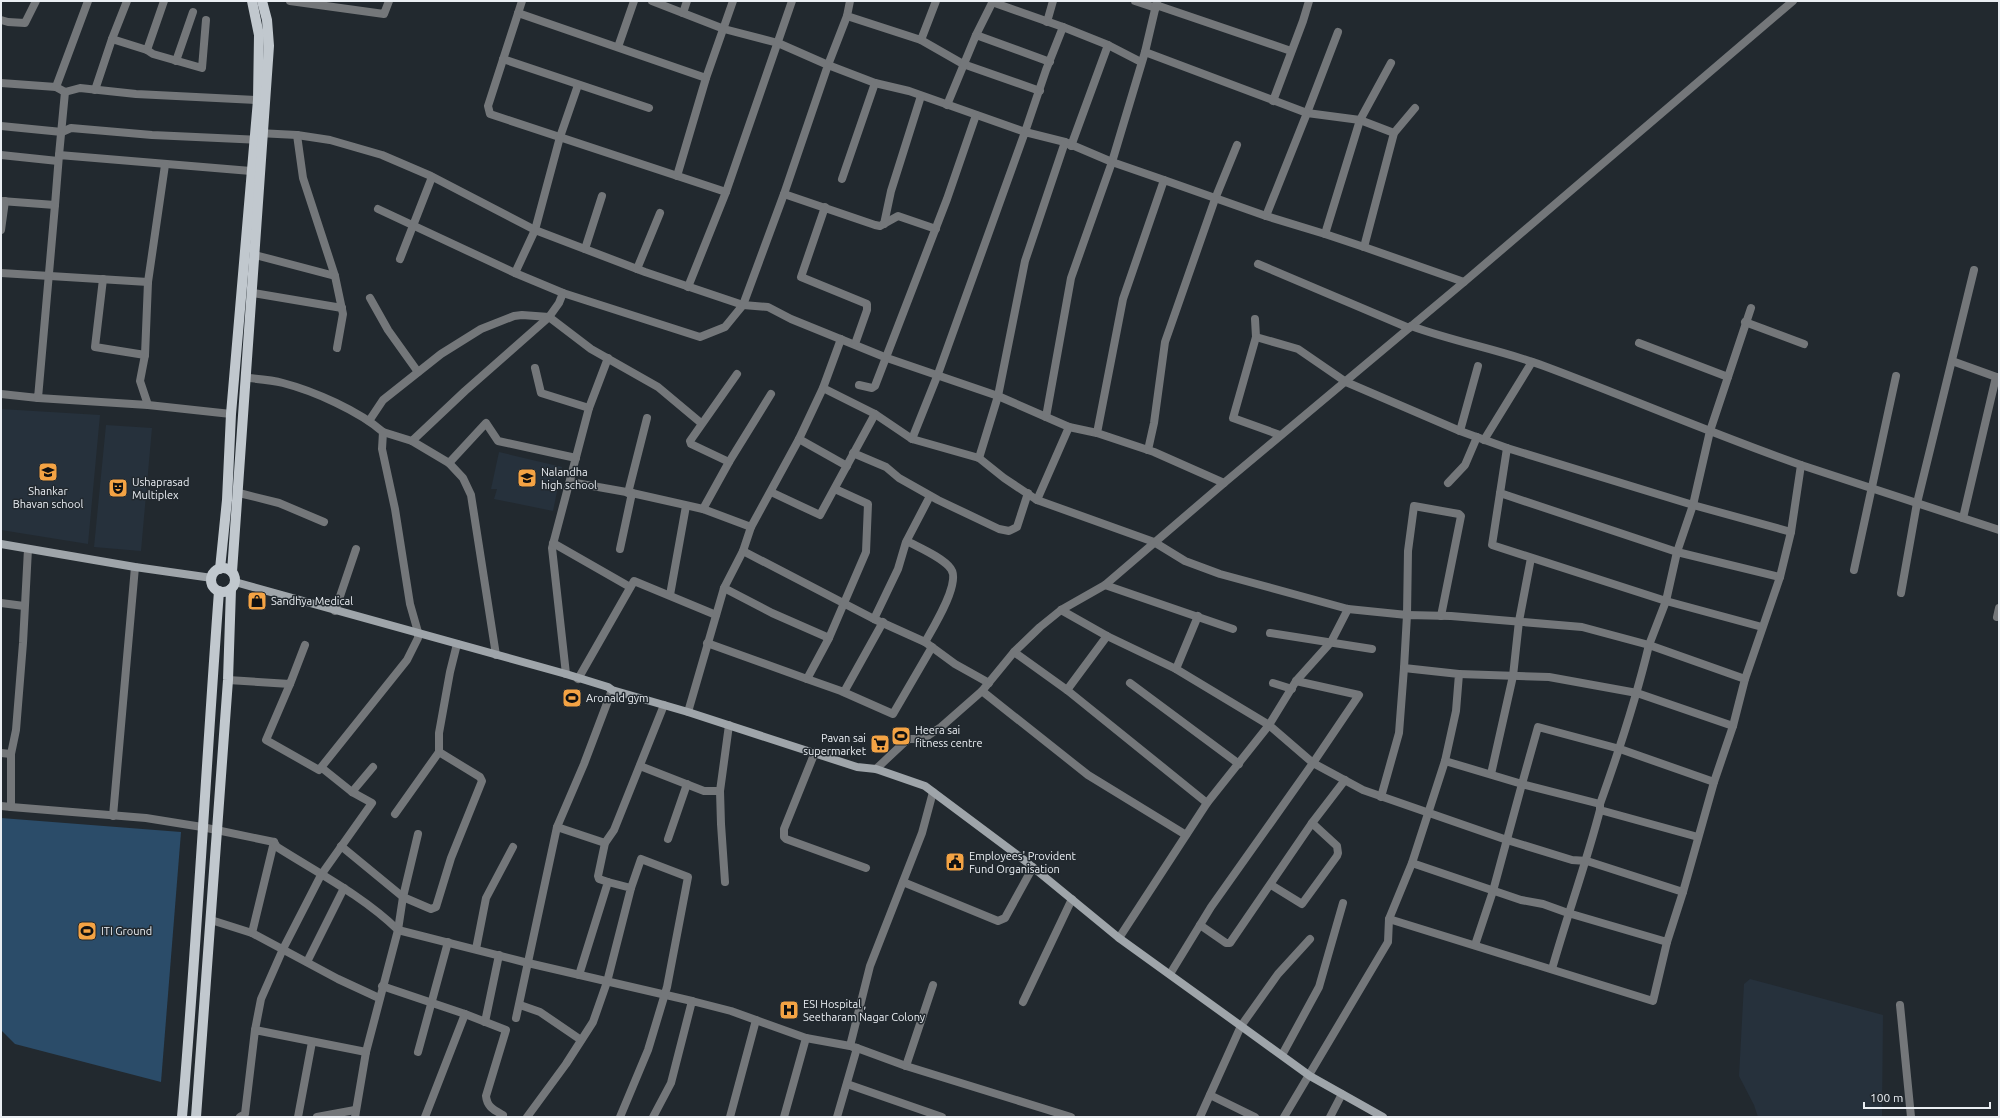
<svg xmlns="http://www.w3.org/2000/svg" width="2000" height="1118" viewBox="0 0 2000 1118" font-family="Ubuntu,sans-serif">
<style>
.built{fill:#26313c}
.green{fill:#2b4c69}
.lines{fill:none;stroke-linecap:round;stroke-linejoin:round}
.street{stroke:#74777a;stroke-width:8}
.secondary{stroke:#9fa5aa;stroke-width:8}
.primary{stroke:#c1c8ce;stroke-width:10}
.labels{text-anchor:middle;stroke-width:3;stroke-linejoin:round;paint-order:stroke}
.poi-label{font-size:11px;fill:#eaeef3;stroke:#22292f;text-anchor:start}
</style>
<rect width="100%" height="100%" fill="#22292f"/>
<g class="built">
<path d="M1 409 100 415 88 544 1 530Z"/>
<path d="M106 425 152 428 141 551 94 547Z"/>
<path d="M499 452 562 467 553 511 494 499 497 489H491Z"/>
<path d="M1750 979 1883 1015 1882 1117H1758L1754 1105 1739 1076 1744 984Z"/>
</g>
<path class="green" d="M1 818 181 832 161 1082 15 1044 1 1030Z"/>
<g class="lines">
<g class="street">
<path d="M290 1 384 14 389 1"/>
<path d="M522 1 488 106 490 114 726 192"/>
<path d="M850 1 847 16 921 40 936 1"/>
<path d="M1135 1 1156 8"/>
<path d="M1156 5 1291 51"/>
<path d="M518 13 706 78 733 1"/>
<path d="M683 13 687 1"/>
<path d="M847 16 828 65 875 83 909 91 1025 132 1046 70 1063 27 992 2"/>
<path d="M1 20 8 22 25 23 36 1"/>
<path d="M1047 22 1053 1"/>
<path d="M1063 27 1108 45 1141 62"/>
<path d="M1338 32 1307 113 1360 120 1394 133"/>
<path d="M976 35 993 1"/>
<path d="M112 39 147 50 164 1"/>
<path d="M921 40 963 64 1040 91"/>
<path d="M618 47 634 1"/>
<path d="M147 50 153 54 202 68 206 20"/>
<path d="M1145 52 1307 113 1266 216 1325 234"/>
<path d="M503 59 649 108"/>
<path d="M176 61 193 12"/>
<path d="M1 83 56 87 65 92 80 88 136 94 258 100"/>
<path d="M578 85 560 137 535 230 515 273 563 293 700 337 725 327 743 305 784 194 828 65 778 43 724 29 652 1"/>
<path d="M56 87 88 1"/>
<path d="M95 90 112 39 127 1"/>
<path d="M1273 101 1303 21 1309 1"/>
<path d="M947 105 976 35 1050 62"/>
<path d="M1415 108 1394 133 1364 247 1464 282"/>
<path d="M1 126 62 132 71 128 152 135 261 140"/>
<path d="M258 133 297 135 330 140 382 155 431 176 535 230 645 272 743 305 768 307 791 319 887 358 998 396 1069 427 1097 433"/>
<path d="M1071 146 1108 45"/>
<path d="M1 155 58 161"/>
<path d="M59 155 65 92"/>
<path d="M677 176 706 78"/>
<path d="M842 179 875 83"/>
<path d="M784 194 875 225 880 226 898 216 936 229"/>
<path d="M1 201 55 205 59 155 251 171"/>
<path d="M825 207 801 277 867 304V310L855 344"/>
<path d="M378 209 515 273"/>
<path d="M884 224 891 191 921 96"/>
<path d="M1 230 5 201"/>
<path d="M1364 247 1325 234 1360 120 1391 63"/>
<path d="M585 249 602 196"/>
<path d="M255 255 335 276 303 178 297 135"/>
<path d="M400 259 432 177"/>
<path d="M1258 264 1409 328"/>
<path d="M637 269 660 213"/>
<path d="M1 273 148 282"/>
<path d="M335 276 343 314 337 348"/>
<path d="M103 279 95 347 145 355"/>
<path d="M688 287 726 192 792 1"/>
<path d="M253 293 342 308"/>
<path d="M370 298 388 330 418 372"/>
<path d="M1255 319 1256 337 1233 418 1280 435"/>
<path d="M1745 322 1804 344"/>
<path d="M1256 337 1298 349 1346 382 1460 431 1507 448"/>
<path d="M1639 343 1728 377"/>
<path d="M1952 361 1999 378"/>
<path d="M535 368 541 393 589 408 552 548 566 674"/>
<path d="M247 378C259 379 272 380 283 383 314 391 359 411 383 432L382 449 395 509 410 604 418 632V638L407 660 319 770 266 740 290 684"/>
<path d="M859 385 872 388 875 386 947 199 976 115"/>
<path d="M823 388 875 414 912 439 979 458 1004 478 1037 500 1154 542 1185 561 1220 574 1348 609 1407 615 1408 551 1414 506 1459 514 1461 516 1441 616"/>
<path d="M1 394 38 398 55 205"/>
<path d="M38 398 148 405 231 414"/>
<path d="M148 405 140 381 145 355 148 282 165 165"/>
<path d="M589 408 608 358"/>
<path d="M1046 417 1071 278 1112 162 1145 52 1157 1"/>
<path d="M369 421 383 400 441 354 481 329 514 316 522 315 549 317 591 349 658 387 701 423"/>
<path d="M1460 431 1478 366"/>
<path d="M383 432 412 441 465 391 549 317 559 303 563 293"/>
<path d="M799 439 847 466"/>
<path d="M912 439 938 374 1025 132 1065 142 1112 162 1164 180"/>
<path d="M1484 440 1532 362"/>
<path d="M412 441 449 463 486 423 498 441 576 458"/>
<path d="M1148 450 1154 423 1165 342 1215 199 1237 145"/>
<path d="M853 453 886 467 899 478 938 500 999 529 1009 531 1017 527 1028 493"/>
<path d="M979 458 998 396 1025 261 1065 142"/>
<path d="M729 462 771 394"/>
<path d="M449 463 463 478 471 495 496 655"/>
<path d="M1801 465 1999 530"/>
<path d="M570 482 632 493 703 509 751 527"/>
<path d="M1224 483 1464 282 1793 1"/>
<path d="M1448 483 1465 465 1477 437"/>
<path d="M771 492 820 515 875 414"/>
<path d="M239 493 279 503 324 522"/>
<path d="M628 493 647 418"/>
<path d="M1500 493 1677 552 1780 577"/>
<path d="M1037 500 1069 427"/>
<path d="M703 509 729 462 691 444 690 441 737 374"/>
<path d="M1963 518 1996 377"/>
<path d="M907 541C918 547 944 558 951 569 961 583 933 628 925 642"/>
<path d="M553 543 630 587"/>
<path d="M620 549 632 493"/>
<path d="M743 551 874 619 925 642 955 664 989 683"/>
<path d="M1854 570 1896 376"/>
<path d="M1105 585 1233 629"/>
<path d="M724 588 772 613 829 638"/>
<path d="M1901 593 1917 503 1974 270"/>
<path d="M670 595 686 506"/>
<path d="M1 603 24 606"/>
<path d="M1061 610 1107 636 1176 669 1269 725 1313 763 1363 790 1507 840 1572 860 1587 861 1683 892 1714 782 1733 726 1745 679 1780 577 1791 532 1801 465C1715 435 1630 398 1544 366 1501 350 1455 342 1411 326"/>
<path d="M335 611 356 549"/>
<path d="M1997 617 1999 608"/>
<path d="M874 619 898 569 906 542 930 496"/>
<path d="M1762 627 1666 601 1492 545 1507 448 1693 505 1791 532"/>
<path d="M1270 633 1372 649"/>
<path d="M707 643 807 679 829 638 866 552 868 504 835 489"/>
<path d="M1014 652 1067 690 1207 803"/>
<path d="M1176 669 1198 616"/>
<path d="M1459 674 1549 677 1637 693 1733 726"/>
<path d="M578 679 634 581 716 615"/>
<path d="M807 679 841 691 893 714 932 647"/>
<path d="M1745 679 1649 645 1666 601 1677 552 1693 505 1710 431 1751 308"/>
<path d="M228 680 290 684 305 645"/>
<path d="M1130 683 1239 764"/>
<path d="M1273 683 1292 689"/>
<path d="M1067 690 1107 636"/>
<path d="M982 691 1088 775 1186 835"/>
<path d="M844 692 883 622"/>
<path d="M688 712 724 588 743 551 751 527 799 439 823 388 841 339"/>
<path d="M815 752 784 829V837L786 839 866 868"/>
<path d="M1 753 11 754"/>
<path d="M1445 761 1522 784 1538 727 1620 749 1714 782"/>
<path d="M640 766 704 791H720"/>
<path d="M876 769 908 739H923L941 727 982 691 1014 652 1040 627 1061 610 1105 585 1224 483 1154 452 1097 433 1123 299 1164 180 1266 216"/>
<path d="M1491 774 1513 676 1519 621 1531 558"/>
<path d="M352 792 373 767"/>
<path d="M1381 797 1399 733 1404 668"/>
<path d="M1 806 11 807V754L16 730 23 643 28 549"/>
<path d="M11 807 146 818 202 827 274 842 252 933 211 920"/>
<path d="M395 814 439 752V733L450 672 457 644"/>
<path d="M113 816 135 567"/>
<path d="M557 827 605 843"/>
<path d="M668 839 687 784"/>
<path d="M274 842 277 847C318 873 363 896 398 930L528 963 692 1001"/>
<path d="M341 846 403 897 431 909 436 907 451 858 482 781 480 777 439 752"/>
<path d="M1412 863 1521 900 1543 904 1568 913 1667 942 1683 892"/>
<path d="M725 882 721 824 720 791 729 725"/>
<path d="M903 882 998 921 1005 918 1033 867"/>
<path d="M1271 885 1302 904 1337 856 1338 853 1337 846 1312 823"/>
<path d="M1389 919 1653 1001 1667 942"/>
<path d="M1200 925 1226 943H1230L1232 940 1312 823 1345 780"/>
<path d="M252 933 338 979 379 998"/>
<path d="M1119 938 1207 803 1269 725 1296 681 1331 642 1348 609"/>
<path d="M1475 945 1493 891 1522 784 1600 804"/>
<path d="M476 949 486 898 513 847"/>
<path d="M307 962 344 888"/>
<path d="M1552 969C1567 916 1586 864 1600 810"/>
<path d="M1170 974 1211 907 1313 763 1359 695 1296 681"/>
<path d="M579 975 608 882 599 879 598 876 605 843 614 830 664 705"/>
<path d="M382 986 465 1014 425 1117"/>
<path d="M1023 1002 1072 899"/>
<path d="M520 1005 540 1012 581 1040"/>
<path d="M1900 1005 1911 1117"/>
<path d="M465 1014 506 1030 486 1096C487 1107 494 1110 503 1115"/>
<path d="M516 1018 557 827 584 764 612 690"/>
<path d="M485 1022 499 955"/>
<path d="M255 1030 261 999 283 949 321 875 372 803 352 792 322 768"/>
<path d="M857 1048 906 1066 1071 1117"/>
<path d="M418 1052 448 942"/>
<path d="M1282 1055 1319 987 1343 903"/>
<path d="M906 1066 933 985"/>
<path d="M847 1084 942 1117"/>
<path d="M1210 1095 1255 1117"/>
<path d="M240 1117 245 1114 255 1030 366 1052"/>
<path d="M298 1117 312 1042"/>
<path d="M317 1117 355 1110"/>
<path d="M355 1117 366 1052 398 930 403 897 418 834"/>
<path d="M527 1117 566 1064 593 1022 607 982 631 888 608 882"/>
<path d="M620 1117 648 1050 667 987 688 877 641 859 631 888"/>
<path d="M653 1117 671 1083 692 1001 731 1011 806 1038 850 1046 870 966 922 833 933 792"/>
<path d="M730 1117 756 1020"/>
<path d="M784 1117 806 1038"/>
<path d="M837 1117 857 1048 853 1047"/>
<path d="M1200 1117 1241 1026 1278 974 1310 939"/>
<path d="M1284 1117 1388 942 1389 919 1412 863 1445 761 1456 711 1459 674 1404 668 1407 615 1451 616 1582 627 1649 645C1636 699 1619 751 1600 804V810L1698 837"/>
<path d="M1330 1117 1342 1094"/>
</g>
<g class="secondary">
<path d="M1 544 135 567 212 578"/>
<path d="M235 582 566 674 608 687 612 690 688 712 857 767 876 769 925 786 1024 860 1119 938 1241 1026 1310 1076 1383 1117"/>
</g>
<g class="primary">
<circle cx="223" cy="580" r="12"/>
<path d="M220 569 227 500 231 414 258 100 259 35 252 1"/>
<path d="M232 572 269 46 267 20 262 1"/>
<path d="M182 1117C197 942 206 766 219 591"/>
<path d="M196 1117 228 680 231 589"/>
</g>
</g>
<defs>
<g id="school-square" transform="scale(1)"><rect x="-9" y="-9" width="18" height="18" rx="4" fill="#f4a344" stroke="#22292f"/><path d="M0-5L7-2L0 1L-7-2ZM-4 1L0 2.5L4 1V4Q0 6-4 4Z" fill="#111"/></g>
<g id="theatre-square" transform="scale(1)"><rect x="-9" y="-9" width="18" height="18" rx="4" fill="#f4a344" stroke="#22292f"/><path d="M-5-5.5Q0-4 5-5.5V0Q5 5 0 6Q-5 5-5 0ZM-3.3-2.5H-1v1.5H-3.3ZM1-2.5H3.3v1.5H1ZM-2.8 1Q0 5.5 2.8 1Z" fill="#111"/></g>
<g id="shop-square" transform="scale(1)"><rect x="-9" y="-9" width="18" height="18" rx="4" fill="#f4a344" stroke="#22292f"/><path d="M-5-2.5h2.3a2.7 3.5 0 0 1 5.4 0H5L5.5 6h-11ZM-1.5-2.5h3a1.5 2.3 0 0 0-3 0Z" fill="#111"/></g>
<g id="stadium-square" transform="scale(1)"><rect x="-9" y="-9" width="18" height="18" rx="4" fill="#f4a344" stroke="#22292f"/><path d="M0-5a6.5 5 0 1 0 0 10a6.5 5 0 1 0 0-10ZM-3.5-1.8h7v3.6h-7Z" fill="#111"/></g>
<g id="supermarket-square" transform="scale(1)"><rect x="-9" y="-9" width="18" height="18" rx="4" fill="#f4a344" stroke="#22292f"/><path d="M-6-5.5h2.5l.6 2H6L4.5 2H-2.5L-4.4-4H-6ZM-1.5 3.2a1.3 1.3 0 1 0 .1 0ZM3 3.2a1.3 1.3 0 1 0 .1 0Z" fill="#111"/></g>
<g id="civic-square" transform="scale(1)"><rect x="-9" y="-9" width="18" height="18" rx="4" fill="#f4a344" stroke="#22292f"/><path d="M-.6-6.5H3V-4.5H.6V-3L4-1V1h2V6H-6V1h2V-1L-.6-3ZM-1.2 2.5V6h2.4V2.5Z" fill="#111"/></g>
<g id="hospital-square" transform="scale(1)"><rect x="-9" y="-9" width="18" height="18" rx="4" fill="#f4a344" stroke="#22292f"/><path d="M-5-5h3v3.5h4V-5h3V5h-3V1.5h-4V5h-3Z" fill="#111"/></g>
</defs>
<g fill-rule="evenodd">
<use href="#school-square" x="48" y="472"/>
<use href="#school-square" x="527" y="478"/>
<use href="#theatre-square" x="118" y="488"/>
<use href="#shop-square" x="257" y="601"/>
<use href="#stadium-square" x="572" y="698"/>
<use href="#stadium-square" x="901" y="736"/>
<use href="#supermarket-square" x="880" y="744"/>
<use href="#civic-square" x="955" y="862"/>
<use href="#stadium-square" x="87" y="931"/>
<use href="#hospital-square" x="789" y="1010"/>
</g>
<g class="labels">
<g class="poi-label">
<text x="541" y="476">Nalandha<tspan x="541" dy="13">high school</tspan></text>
<text x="132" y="486">Ushaprasad<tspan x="132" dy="13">Multiplex</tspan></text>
<text x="48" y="495" text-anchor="middle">Shankar<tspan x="48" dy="13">Bhavan school</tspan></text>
<text x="271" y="605">Sandhya Medical</text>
<text x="586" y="702">Aronald gym</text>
<text x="915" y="734">Heera sai<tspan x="915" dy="13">fitness centre</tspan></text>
<text x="866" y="742" text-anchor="end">Pavan sai<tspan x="866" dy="13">supermarket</tspan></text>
<text x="969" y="860">Employees' Provident<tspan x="969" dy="13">Fund Organisation</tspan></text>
<text x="101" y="935">ITI Ground</text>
<text x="803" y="1008">ESI Hospital ,<tspan x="803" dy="13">Seetharam Nagar Colony</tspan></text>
</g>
</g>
<rect width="2000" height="1118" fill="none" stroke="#eaeef3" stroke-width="4"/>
<path d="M1864 1102v6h126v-6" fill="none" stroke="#eaeef3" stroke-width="2"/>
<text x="1870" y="1102" font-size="12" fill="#eaeef3" stroke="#22292f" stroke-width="3" paint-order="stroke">100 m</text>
</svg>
